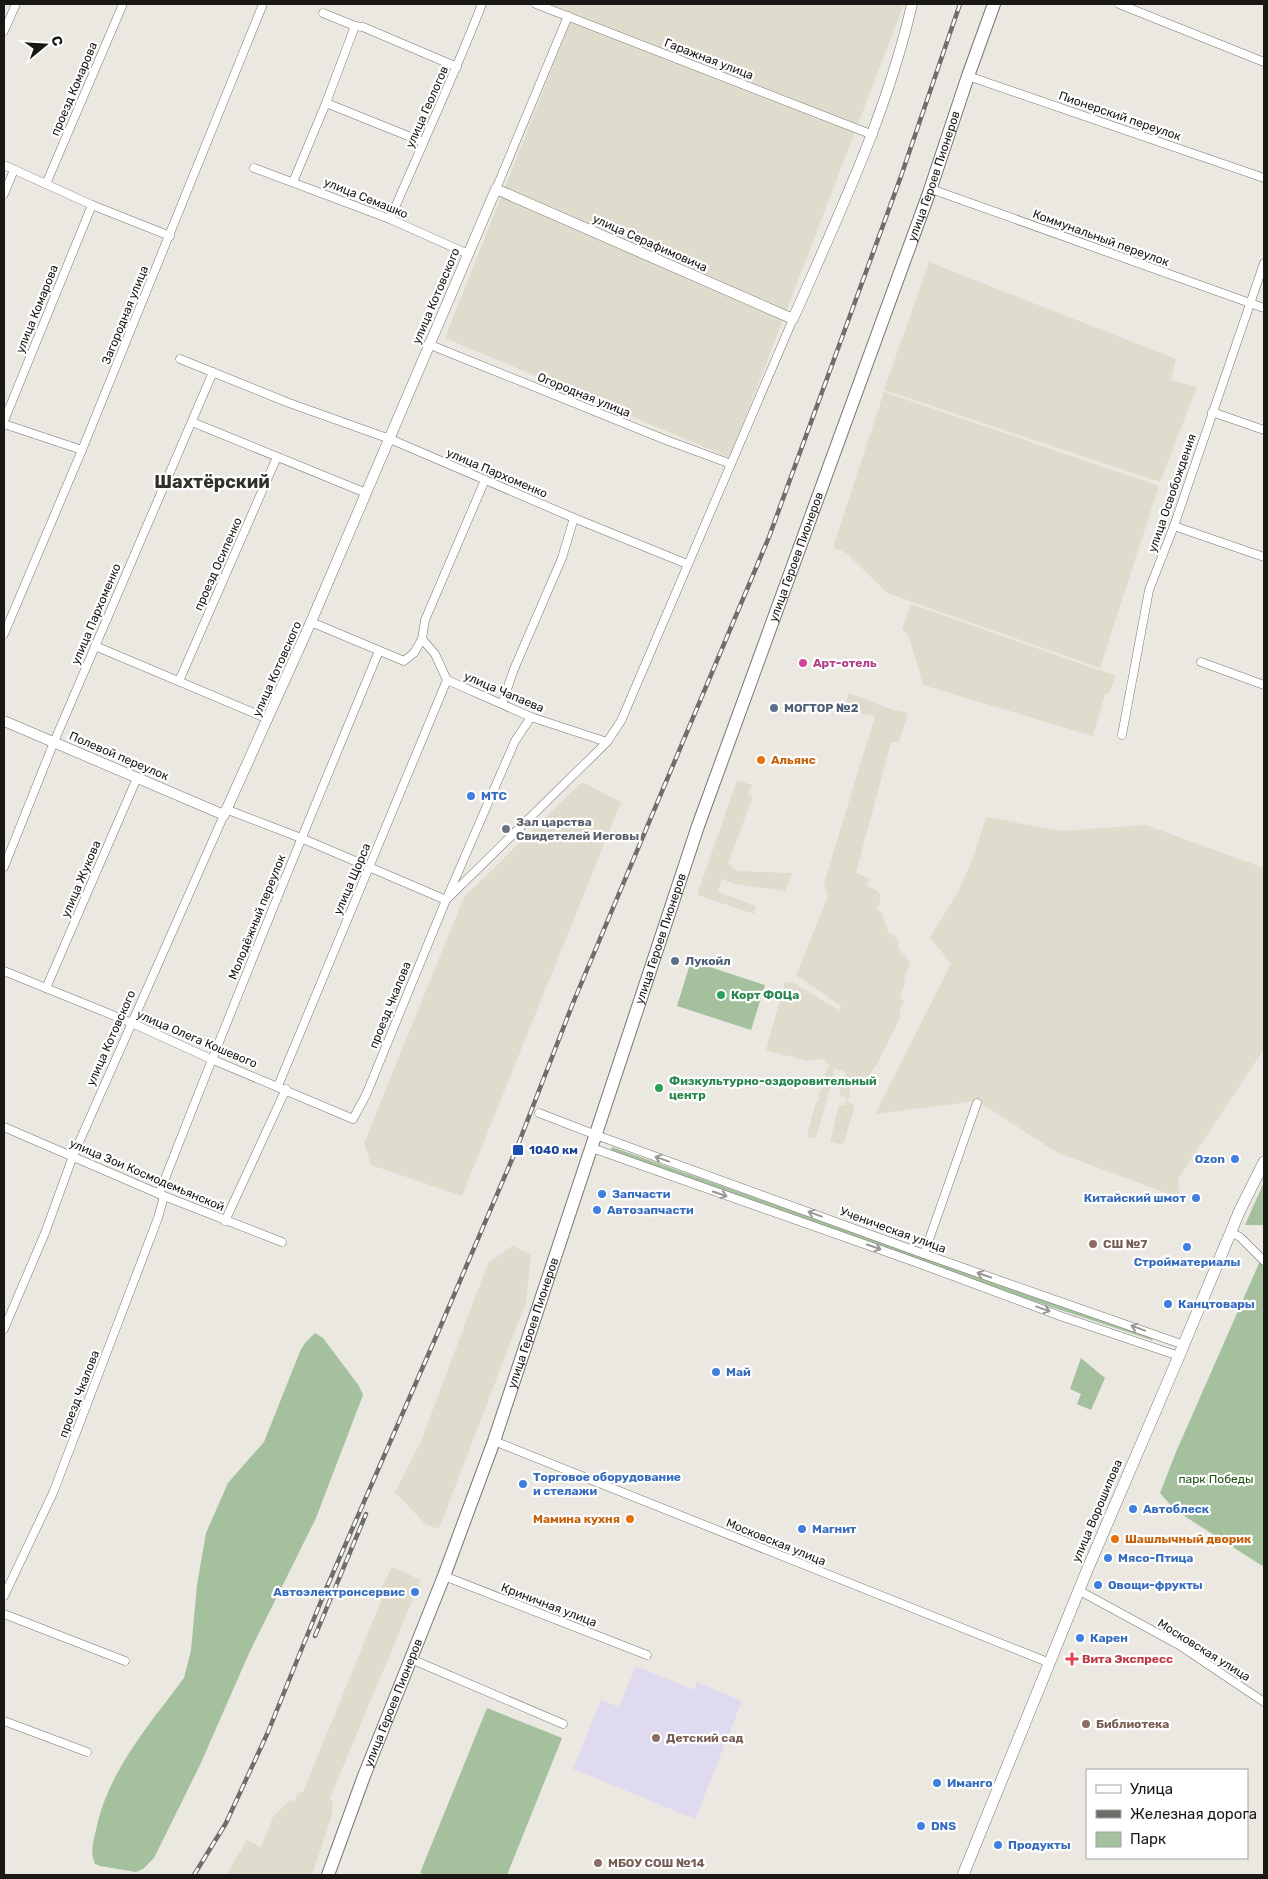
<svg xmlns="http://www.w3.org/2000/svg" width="1268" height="1879" viewBox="0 0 1268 1879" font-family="Rubik,sans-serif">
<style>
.built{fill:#e0dccd}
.education{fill:#dfdaf0}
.green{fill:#a4c09d}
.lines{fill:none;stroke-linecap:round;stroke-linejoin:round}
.minor-casing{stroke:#787670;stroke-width:9}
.tertiary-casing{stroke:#787670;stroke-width:11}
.secondary-casing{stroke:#787670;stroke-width:12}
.primary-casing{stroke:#787670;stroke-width:14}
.minor{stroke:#fff;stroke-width:8}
.tertiary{stroke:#fff;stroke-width:10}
.secondary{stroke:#fff;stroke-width:11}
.primary{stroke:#fff;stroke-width:12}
.rail-casing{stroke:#6f6d69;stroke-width:4.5}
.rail{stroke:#fff;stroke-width:2.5;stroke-dasharray:8;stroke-linecap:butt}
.oneway{stroke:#989796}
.hotel-dot{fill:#d1479c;stroke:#fff;stroke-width:2}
.service-dot{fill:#5c6f8a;stroke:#fff;stroke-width:2}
.food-dot{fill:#e8710a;stroke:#fff;stroke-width:2}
.shop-dot{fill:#3f7fe0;stroke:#fff;stroke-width:2}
.worship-dot{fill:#6b7280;stroke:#fff;stroke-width:2}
.leisure-dot{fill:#2e9e5b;stroke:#fff;stroke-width:2}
.transit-dot{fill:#1a4fb4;stroke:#fff;stroke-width:2}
.education-dot{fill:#8d6e63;stroke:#fff;stroke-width:2}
.health-dot{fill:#e0444e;stroke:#fff;stroke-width:2}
.labels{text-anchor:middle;stroke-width:4.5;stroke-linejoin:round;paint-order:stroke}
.street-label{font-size:12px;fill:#191816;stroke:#fff}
.hotel-label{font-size:12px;font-weight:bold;fill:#b23c85;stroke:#fff;text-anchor:start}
.service-label{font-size:12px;font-weight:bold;fill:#4e5e75;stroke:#fff;text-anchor:start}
.food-label{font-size:12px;font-weight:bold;fill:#c56008;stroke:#fff;text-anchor:start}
.shop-label{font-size:12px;font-weight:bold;fill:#366cbe;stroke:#fff;text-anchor:start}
.worship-label{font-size:12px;font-weight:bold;fill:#5b616d;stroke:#fff;text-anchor:start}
.leisure-label{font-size:12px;font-weight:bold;fill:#27864d;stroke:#fff;text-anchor:start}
.transit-label{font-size:12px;font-weight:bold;fill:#164399;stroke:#fff;text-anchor:start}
.education-label{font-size:12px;font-weight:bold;fill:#785e54;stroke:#fff;text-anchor:start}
.park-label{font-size:12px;fill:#225114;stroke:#fff}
.health-label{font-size:12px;font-weight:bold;fill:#be3a42;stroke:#fff;text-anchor:start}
.district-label{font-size:18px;font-weight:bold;fill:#32302a;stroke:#fff}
</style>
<rect width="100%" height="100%" fill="#eae8e0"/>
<g class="built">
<path d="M526 4H904L730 458 445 338 570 23Z"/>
<path d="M929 262 1176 359 1171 380 1197 387 1160 482 884 390Z"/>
<path d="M884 392 1159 486 1100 668 887 593 846 553 833 547Z"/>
<path d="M911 604 1116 676 1109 694H1105L1093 736 923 685 909 637 902 629Z"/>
<path d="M849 693 893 710 908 713 899 742H891L856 873 869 878 867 886 878 891 881 897 877 909 882 913 888 932 898 939 899 949 910 962 905 975 904 988 899 998 904 1001 899 1013 901 1016 876 1066 860 1086 851 1084 848 1102 855 1105 843 1145 830 1142 839 1105H845L847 1098 839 1095 846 1072 833 1068 834 1074 816 1137 814 1138 807 1136 816 1102 819 1101V1092L821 1091 823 1079 829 1066 824 1059 806 1061 766 1050 785 982H792L837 1009 838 1012 841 1006 796 975 828 896 824 883 875 716 843 711Z"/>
<path d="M737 780 752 785 748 795 753 796 728 864 738 871 792 873 786 891 734 884 722 879 718 892 756 906 754 914 697 895Z"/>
<path d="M582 782 621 802 462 1196 371 1165 364 1143 464 897Z"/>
<path d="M986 817 1060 831 1146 825 1264 868V1049L1178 1179 1180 1198 1058 1153 977 1101 875 1114 951 964 930 937 958 892 974 855Z"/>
<path d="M512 1246 531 1254 526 1302 439 1529 425 1524 395 1492 421 1441 488 1263Z"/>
<path d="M392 1567 421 1580 330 1798 333 1803 331 1818 312 1875H226L247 1840 261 1847 273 1817 290 1800 295 1801 297 1793 303 1792 383 1596 379 1592Z"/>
</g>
<path class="education" d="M636 1666 694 1690 697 1682 742 1701 695 1819 573 1769 601 1700 619 1707Z"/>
<g class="green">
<path d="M691 961 765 985 751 1030 677 1006Z"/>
<path d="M612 1147 1153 1338 1152 1340 915 1262 611 1150Z"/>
<path d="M1264 1182V1225H1245Z"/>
<path d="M1260 1261 1264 1265V1567L1175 1510 1160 1493 1176 1452Z"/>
<path d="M315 1333 323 1338 359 1386 363 1395 316 1518 250 1651 200 1765 154 1858 143 1869 136 1872 100 1866 95 1864C90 1852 93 1842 96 1830 108 1771 149 1725 184 1678L191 1650 197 1585 206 1533 228 1483 264 1442 301 1349 306 1342Z"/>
<path d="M1081 1358 1105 1378 1091 1410 1077 1404 1081 1394 1070 1389Z"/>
<path d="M487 1708 562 1738 507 1875H426L420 1873Z"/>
</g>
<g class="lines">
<g class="minor-casing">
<g id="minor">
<path d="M536 4 873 135"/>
<path d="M1119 4 1264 62"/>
<path d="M323 13 355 26 363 27 457 67"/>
<path d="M4 31 16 4"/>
<path d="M968 76 1264 178"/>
<path d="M326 103 423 142"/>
<path d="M4 165 92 205 170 236"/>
<path d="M254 168 390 219 468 254"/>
<path d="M293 182 326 103 355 26"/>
<path d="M46 184 123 4"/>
<path d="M496 189 568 16"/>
<path d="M931 189 1264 308"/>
<path d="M4 194 14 170"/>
<path d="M390 219C421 147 454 76 482 4"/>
<path d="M428 344 666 440 731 464"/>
<path d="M180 359 289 403 390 439 574 518 687 564"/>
<path d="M1212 412 1264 430"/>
<path d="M4 421 92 205"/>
<path d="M192 422 366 493"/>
<path d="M4 424 82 450"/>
<path d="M1174 526 1264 557"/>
<path d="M311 622 404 661 414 653 422 639 435 654 447 680 531 717 607 742"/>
<path d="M4 634 82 450 263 4"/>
<path d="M422 639 425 620 485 480"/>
<path d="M95 646 268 719"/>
<path d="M1201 662 1264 685"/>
<path d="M179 681 277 457"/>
<path d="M502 704 514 669 562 558 574 518"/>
<path d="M1122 735 1149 590 1174 526 1264 263"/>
<path d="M228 810 301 838 446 900 515 741 531 717"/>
<path d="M4 867 54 742 213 372"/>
<path d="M4 971 132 1023 211 1059 353 1119 366 1095 446 900 607 742 621 721 793 319"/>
<path d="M46 988 137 778"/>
<path d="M278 1086 447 680"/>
<path d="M539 1113 596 1135 924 1254 1184 1345"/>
<path d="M4 1127 164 1196 282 1242"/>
<path d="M592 1148 915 1262 1063 1317 1179 1356"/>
<path d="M159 1194C230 1012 304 831 379 651"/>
<path d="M225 1221 286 1089"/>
<path d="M1230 1232 1240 1237 1264 1261"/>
<path d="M924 1254 977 1103"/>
<path d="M4 1329 45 1233 73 1156 224 815"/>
<path d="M494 1441 1050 1663"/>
<path d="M444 1576 647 1655"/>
<path d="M1078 1590 1179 1645 1264 1702"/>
<path d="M4 1596 53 1493 158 1218 164 1196"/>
<path d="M4 1614 125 1661"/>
<path d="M411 1659 563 1724"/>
<path d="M4 1721 87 1752"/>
</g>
</g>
<g class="tertiary-casing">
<path id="tertiary" d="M4 721 224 815 311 622 496 189 793 319C838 216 887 114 912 4"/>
</g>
<g class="secondary-casing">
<path id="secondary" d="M963 1875 1088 1568 1179 1356 1240 1210 1264 1162"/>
</g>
<g class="primary-casing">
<g id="primary">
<path id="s1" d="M328 1875 364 1776 444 1576 494 1441 698 826 929 193 968 76 994 4"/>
</g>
</g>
<use href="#minor" class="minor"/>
<use href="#tertiary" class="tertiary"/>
<use href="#secondary" class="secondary"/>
<use href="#primary" class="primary"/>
<g class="rail-casing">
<g id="rail">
<path d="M315 1636 366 1514"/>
<path d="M194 1875 226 1823 268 1732 326 1589 439 1330 516 1150 573 1003 769 537 900 179 960 4"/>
</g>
</g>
<use href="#rail" class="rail"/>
</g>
<defs><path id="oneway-shaft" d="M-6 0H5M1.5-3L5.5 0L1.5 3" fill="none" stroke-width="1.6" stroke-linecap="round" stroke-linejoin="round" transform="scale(1.25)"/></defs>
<g class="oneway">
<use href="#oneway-shaft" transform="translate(662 1159) rotate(-160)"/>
<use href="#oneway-shaft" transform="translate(720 1194) rotate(19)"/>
<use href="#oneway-shaft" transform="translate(815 1214) rotate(-160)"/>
<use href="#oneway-shaft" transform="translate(874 1247) rotate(19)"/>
<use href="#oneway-shaft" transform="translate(984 1275) rotate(-161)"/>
<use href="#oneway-shaft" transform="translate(1043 1309) rotate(20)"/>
<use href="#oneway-shaft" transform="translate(1138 1328) rotate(-160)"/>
</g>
<circle class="hotel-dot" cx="803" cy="663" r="5"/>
<g class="service-dot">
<circle cx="774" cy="708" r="5"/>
<circle cx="675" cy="961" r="5"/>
</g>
<g class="food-dot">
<circle cx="761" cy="760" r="5"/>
<circle cx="630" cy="1519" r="5"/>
<circle cx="1115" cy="1539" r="5"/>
</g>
<g class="shop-dot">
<circle cx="471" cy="796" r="5"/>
<circle cx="1235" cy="1159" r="5"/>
<circle cx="602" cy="1194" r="5"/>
<circle cx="1196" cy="1198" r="5"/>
<circle cx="597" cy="1210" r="5"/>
<circle cx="1187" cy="1247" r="5"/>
<circle cx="1168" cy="1304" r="5"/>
<circle cx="716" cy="1372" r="5"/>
<circle cx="523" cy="1484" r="5"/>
<circle cx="1133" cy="1509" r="5"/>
<circle cx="802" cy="1529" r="5"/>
<circle cx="1108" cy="1558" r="5"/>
<circle cx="1098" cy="1585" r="5"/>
<circle cx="415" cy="1592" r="5"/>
<circle cx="1080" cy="1638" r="5"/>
<circle cx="937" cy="1783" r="5"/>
<circle cx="921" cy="1826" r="5"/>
<circle cx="998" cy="1845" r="5"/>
</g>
<circle class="worship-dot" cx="506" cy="829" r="5"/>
<g class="leisure-dot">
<circle cx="721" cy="995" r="5"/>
<circle cx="659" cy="1088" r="5"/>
</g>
<rect class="transit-dot" x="512" y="1144" width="12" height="12" rx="2.5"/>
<g class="education-dot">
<circle cx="1093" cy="1244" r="5"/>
<circle cx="1086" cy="1724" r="5"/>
<circle cx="656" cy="1738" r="5"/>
<circle cx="598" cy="1863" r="5"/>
</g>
<path class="health-dot" d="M1069.5 1651.5h5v5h5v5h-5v5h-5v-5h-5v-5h5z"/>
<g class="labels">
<g class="street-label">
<text transform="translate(709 59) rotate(21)" y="4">Гаражная улица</text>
<text transform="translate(74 89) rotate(-67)" y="4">проезд Комарова</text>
<text transform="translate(427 107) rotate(-66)" y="4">улица Геологов</text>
<text transform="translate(1120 116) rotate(19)" y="4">Пионерский переулок</text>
<text dy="4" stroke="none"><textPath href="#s1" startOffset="1804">улица Героев Пионеров</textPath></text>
<text transform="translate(366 198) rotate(22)" y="4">улица Семашко</text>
<text transform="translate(1101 238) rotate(20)" y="4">Коммунальный переулок</text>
<text transform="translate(650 243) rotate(24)" y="4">улица Серафимовича</text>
<text transform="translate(436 296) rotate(-67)" y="4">улица Котовского</text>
<text transform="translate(37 309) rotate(-68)" y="4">улица Комарова</text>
<text transform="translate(125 315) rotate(-68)" y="4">Загородная улица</text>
<text transform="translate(584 395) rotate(22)" y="4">Огородная улица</text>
<text transform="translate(497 473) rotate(23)" y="4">улица Пархоменко</text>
<text transform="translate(1172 493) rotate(-71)" y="4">улица Освобождения</text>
<text dy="4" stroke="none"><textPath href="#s1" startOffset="1399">улица Героев Пионеров</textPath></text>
<text transform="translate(218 564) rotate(-66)" y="4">проезд Осипенко</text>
<text transform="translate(96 614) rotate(-67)" y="4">улица Пархоменко</text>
<text transform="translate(277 669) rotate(-66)" y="4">улица Котовского</text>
<text transform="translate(504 692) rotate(23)" y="4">улица Чапаева</text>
<text transform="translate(119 756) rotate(23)" y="4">Полевой переулок</text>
<text transform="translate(81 879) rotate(-67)" y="4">улица Жукова</text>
<text transform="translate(352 879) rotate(-67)" y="4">улица Щорса</text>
<text transform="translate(257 917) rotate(-68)" y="4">Молодёжный переулок</text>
<text dy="4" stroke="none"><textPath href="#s1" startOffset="994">улица Героев Пионеров</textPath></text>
<text transform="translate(390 1005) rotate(-68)" y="4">проезд Чкалова</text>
<text transform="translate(111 1038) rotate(-66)" y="4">улица Котовского</text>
<text transform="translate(197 1039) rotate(23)" y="4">улица Олега Кошевого</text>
<text transform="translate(147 1175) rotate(23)" y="4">улица Зои Космодемьянской</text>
<text transform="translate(893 1230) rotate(20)" y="4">Ученическая улица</text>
<text dy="4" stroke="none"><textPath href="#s1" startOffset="589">улица Героев Пионеров</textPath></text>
<text transform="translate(79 1394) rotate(-69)" y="4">проезд Чкалова</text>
<text transform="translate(1097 1511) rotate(-67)" y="4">улица Ворошилова</text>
<text transform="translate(776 1542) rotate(22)" y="4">Московская улица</text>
<text transform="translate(549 1605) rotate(21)" y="4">Криничная улица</text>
<text transform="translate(1204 1650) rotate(32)" y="4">Московская улица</text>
<text dy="4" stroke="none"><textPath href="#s1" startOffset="184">улица Героев Пионеров</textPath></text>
</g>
<g class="hotel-label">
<text x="813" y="667">Арт-отель</text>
</g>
<g class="service-label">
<text x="784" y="712">МОГТОР №2</text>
<text x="685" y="965">Лукойл</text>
</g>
<g class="food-label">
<text x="771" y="764">Альянс</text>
<text x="620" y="1523" text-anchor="end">Мамина кухня</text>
<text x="1125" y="1543">Шашлычный дворик</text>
</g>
<g class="shop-label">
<text x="481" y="800">МТС</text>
<text x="1225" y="1163" text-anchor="end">Ozon</text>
<text x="612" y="1198">Запчасти</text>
<text x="1186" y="1202" text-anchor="end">Китайский шмот</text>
<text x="607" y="1214">Автозапчасти</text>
<text x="1187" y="1266" text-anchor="middle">Стройматериалы</text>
<text x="1178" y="1308">Канцтовары</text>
<text x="726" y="1376">Май</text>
<text x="533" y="1481">Торговое оборудование<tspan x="533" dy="14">и стелажи</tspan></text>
<text x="1143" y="1513">Автоблеск</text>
<text x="812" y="1533">Магнит</text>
<text x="1118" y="1562">Мясо-Птица</text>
<text x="1108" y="1589">Овощи-фрукты</text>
<text x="405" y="1596" text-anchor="end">Автоэлектронсервис</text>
<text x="1090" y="1642">Карен</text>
<text x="947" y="1787">Иманго</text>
<text x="931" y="1830">DNS</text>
<text x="1008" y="1849">Продукты</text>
</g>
<g class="worship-label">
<text x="516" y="826">Зал царства<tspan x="516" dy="14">Свидетелей Иеговы</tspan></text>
</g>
<g class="leisure-label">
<text x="731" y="999">Корт ФОЦа</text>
<text x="669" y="1085">Физкультурно-оздоровительный<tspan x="669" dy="14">центр</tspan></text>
</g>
<g class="transit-label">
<text x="529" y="1154">1040 км</text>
</g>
<g class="education-label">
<text x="1103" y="1248">СШ №7</text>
<text x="1096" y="1728">Библиотека</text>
<text x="666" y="1742">Детский сад</text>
<text x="608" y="1867">МБОУ СОШ №14</text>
</g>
<g class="park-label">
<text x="1216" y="1483">парк Победы</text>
</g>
<g class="health-label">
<text x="1082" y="1663">Вита Экспресс</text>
</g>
<g class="district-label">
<text x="212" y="488">Шахтёрский</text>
</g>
</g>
<rect width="1268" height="1879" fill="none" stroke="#191816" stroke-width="10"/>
<rect x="1086" y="1769" width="162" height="90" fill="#ffffff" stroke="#a3a3a2"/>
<rect x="1096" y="1785" width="25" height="8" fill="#ffffff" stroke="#a3a3a2"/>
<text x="1130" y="1794" font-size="15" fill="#191816">Улица</text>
<rect x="1096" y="1810" width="25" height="8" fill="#6f6d69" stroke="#a3a3a2"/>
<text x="1130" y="1819" font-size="15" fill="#191816">Железная дорога</text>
<rect x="1096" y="1832" width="25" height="15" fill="#a4c09d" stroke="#a3a3a2"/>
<text x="1130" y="1844" font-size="15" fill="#191816">Парк</text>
<g transform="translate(45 45) rotate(72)" stroke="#ffffff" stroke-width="4" paint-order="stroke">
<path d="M0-4L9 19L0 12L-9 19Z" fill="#191816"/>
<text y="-8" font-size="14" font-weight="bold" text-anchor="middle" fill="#191816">С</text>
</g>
</svg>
